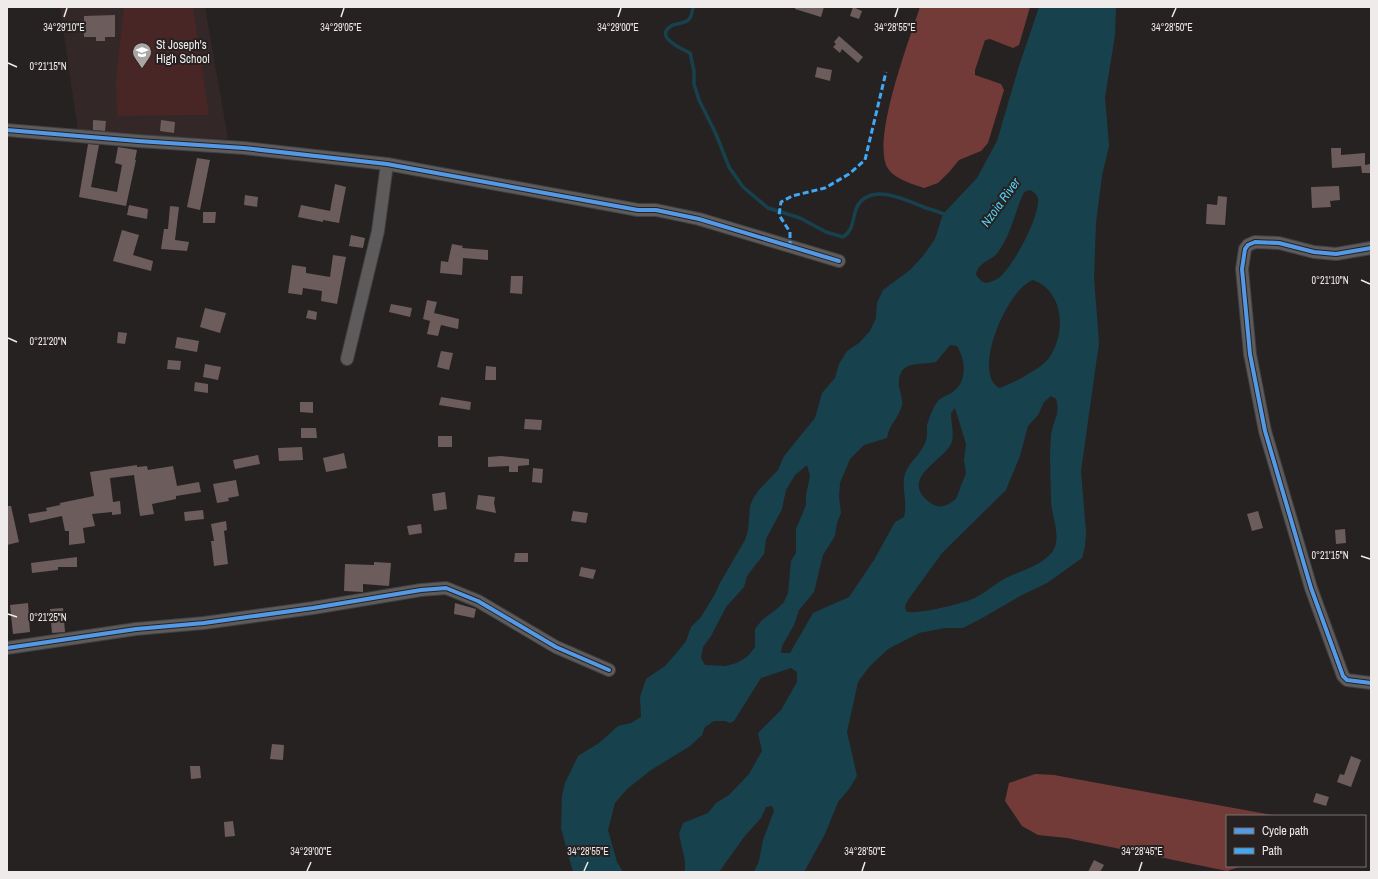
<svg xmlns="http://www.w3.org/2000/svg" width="1378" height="879" viewBox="0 0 1378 879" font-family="'Archivo Narrow',sans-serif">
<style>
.built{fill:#332827}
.green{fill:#472625}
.forest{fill:#733b38}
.water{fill:#17424d;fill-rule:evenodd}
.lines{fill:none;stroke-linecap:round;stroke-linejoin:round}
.stream{stroke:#17424d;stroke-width:3.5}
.building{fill:#6c5d5c}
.minor-casing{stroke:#413f3f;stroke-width:14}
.minor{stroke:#5d5b5b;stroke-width:12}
.quiet{stroke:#3fa9f5;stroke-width:3;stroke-dasharray:6 3;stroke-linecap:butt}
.cycleway-casing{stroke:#272121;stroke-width:6}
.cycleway{stroke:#5399e6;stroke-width:4}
.ticks{fill:none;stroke:#efebea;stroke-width:1.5}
.labels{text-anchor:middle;stroke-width:4;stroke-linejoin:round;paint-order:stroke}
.poi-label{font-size:12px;fill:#efebea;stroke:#272121;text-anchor:start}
.water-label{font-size:13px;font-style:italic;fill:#54d2f4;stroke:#272121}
.ticks-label{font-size:10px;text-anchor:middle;fill:#efebea;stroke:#272121;stroke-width:4;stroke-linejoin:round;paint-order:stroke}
</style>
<rect width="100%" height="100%" fill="#262222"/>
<path class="built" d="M60 7H205L228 139 111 135 78 131Z"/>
<path class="green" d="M124 7H193L209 115 117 116 116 81Z"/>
<g class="forest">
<path d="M920 7H1030L1019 45 1013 48 990 39 985 40 975 70V75L1001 84 1004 90 988 143 981 151 959 160 950 171 938 183 924 188C913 184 897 180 889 170 869 145 910 38 920 7Z"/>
<path d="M1035 774 1054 775 1278 816H1227V866H1242L1227 871 1067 838 1038 835 1022 826 1005 801 1009 783Z"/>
</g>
<path class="water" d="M1039 7H1116L1115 35 1105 97 1109 146 1102 176 1096 223 1094 277 1099 343 1081 471 1086 532 1085 547 1082 558 1047 583 1020 596 984 617 963 628H945L919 633 888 649 869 667 858 682 847 732 857 776 849 789 838 802 825 834 804 872H754L759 861 763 840 772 816 774 811 772 806 766 807 761 818 744 837 719 872H685V861L679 834 683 823 708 813 716 803 729 795 749 774 762 751 758 733 781 710 797 682V672L791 668 761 678 734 721 730 723 725 721H714L705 727 702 735 690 746 651 770 627 789 615 803 608 830 617 862 623 872H573L561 828 562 796 565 783 578 756 599 743 618 726 631 723 641 717 640 697 646 679 665 666 679 650 686 641 691 627 701 617 715 594 720 583 745 540 748 531 750 506 753 499 758 491 778 470 784 456 815 418 822 393 835 378 839 364 847 351 859 343 870 331 876 318 877 303 883 290 910 270 923 256 935 239 943 214 977 178 997 141 1019 66ZM1030 190C1034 192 1037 194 1038 199 1040 216 1014 265 1000 277 996 280 991 282 986 283L981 281 976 275C978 261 991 262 998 252 1011 235 1015 211 1024 192ZM1033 280C1065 292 1066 334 1049 358 1041 369 1011 384 999 388 971 372 1008 288 1033 280ZM950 345 957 346C965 359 968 380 954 391 950 395 942 396 938 401 934 405 928 420 927 426 927 434 928 439 923 447 918 457 909 462 905 474 901 487 908 502 904 517L895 522 874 560 849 597 813 613 790 653H781L782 646 794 625 799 610 814 592 823 555 835 536 837 523 841 513 839 497 840 483 850 459 864 445 887 438C889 424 899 418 902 405 903 400 900 392 899 387 897 359 918 366 936 362ZM1051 396 1056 399C1061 415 1052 422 1051 436 1049 458 1051 479 1051 500 1051 515 1062 536 1053 551 1042 566 1019 571 1004 579 992 586 983 595 970 600 960 604 913 616 906 611L905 606 908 600 942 553 1006 490 1020 456 1028 426 1038 415 1044 402ZM955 408 966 444 964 460 966 473 956 499C951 503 944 508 937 506 932 505 925 499 922 495 907 473 948 458 952 441 954 432 951 422 951 413ZM807 465 810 476 806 495V505L796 529V553L791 561 788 593 784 602 778 608 762 620 755 629V647L748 656 737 663 725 666 705 665 701 658 703 647 711 636 726 607 744 587 747 576 764 554 766 539 782 509 786 490 795 475Z"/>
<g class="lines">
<path class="stream" d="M693 7C692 13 692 17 687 21 682 24 676 23 671 26 654 37 682 49 690 53L694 71V84L699 100 716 134 729 167 743 187 768 208 800 218 826 232 843 237C855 230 852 215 858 205 873 182 908 201 926 208 933 210 940 212 946 215"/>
</g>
<g class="building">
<path d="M795 7H824L821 17 795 9Z"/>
<path d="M853 7 862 11 859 19 850 16Z"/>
<path d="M115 15V37H105V41H96V37H84V16Z"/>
<path d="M839 36 863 57 858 63 842 49 840 53 833 47 836 44 834 42Z"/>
<path d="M817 67 832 70 830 81 815 77Z"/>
<path d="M93 120 106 121 105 131 93 130Z"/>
<path d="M161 120 175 122 174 133 160 131Z"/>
<path d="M88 144 99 145 91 187 117 192 122 165 115 163 118 147 137 150 135 160H136L126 206 79 197Z"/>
<path d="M1331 148H1341V155L1365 153V165L1370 164 1371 173H1362L1361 166 1332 168Z"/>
<path d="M197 158 210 160 200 210 187 207Z"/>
<path d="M335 184 346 187 339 223 323 220V222L298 217 301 205 330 211Z"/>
<path d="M1339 186 1340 200 1330 201 1331 207 1312 208 1311 187Z"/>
<path d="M245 195 258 197 257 207 244 205Z"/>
<path d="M1218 196 1227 197 1225 225 1206 224 1207 204 1217 205Z"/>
<path d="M129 205 148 209 147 219 127 215Z"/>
<path d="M170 206 179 207 175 240 189 242 187 251 161 249 164 229H168Z"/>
<path d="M203 212H216L215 223H203Z"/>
<path d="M122 230 139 235 133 255 153 261 151 271 113 261Z"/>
<path d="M351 235 365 238 363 248 349 246Z"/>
<path d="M452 244 463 246 462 248 488 250V260L463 258 462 275 440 273 441 261 448 262Z"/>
<path d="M333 255 346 257 337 304 321 301 322 291 303 288 302 295 288 293 292 265 306 267V273L330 277Z"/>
<path d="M511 276H523L522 294 510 293Z"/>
<path d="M427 300 437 302 434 313 459 319 458 329 441 325 438 336 427 334 430 321 423 319Z"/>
<path d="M391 304 412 308 410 317 389 312Z"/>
<path d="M205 308 226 313 220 333 200 327Z"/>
<path d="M308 310 317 312 316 320 306 318Z"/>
<path d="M118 332 127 333 125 344 117 343Z"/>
<path d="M177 337 199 341 197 352 175 348Z"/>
<path d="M441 351 453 353 449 370 437 367Z"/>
<path d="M168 360 181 361 180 370 167 369Z"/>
<path d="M205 364 221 367 218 380 203 377Z"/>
<path d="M486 366 496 367V380H485Z"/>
<path d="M195 382 208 384V393L194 391Z"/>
<path d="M441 397 471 402 470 410 439 405Z"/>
<path d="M300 402H313V413L300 412Z"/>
<path d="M525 419 542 420 541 430 524 429Z"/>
<path d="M301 428H316L317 438H301Z"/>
<rect x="438" y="436" width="14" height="11"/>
<path d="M302 447 303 460 279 461 278 448Z"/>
<path d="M344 453 347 468 326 472 323 458Z"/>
<path d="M258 455 260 464 235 469 233 460Z"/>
<path d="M501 456 529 459V465L518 466V472H509V466L488 467V457Z"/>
<path d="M137 465V467L147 466 148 470 173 466 177 486 199 482 201 492 176 496V499L152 504 154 514 140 516 134 475 110 478 113 502 120 501 121 514 112 515V512L92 514 95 526 83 528 85 543 69 545V531H65L62 516 30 523 28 514 47 511 46 508 60 505V503L94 496 90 472Z"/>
<path d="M533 468 543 469 542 483 532 482Z"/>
<path d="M236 480 239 496 228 498 229 501 217 503 213 484Z"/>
<path d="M445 492 447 509 434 511 432 494Z"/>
<path d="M478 495 495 497 494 503 496 513 476 509Z"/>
<path d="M7 506H11L19 542 7 545Z"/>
<path d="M203 510 204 519 185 521 184 512Z"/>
<path d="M573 511 588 513 586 523 571 521Z"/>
<path d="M1258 511 1263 528 1252 531 1247 514Z"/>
<path d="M226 521 227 530 224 531 228 564 214 566 211 541H214L211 524Z"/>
<path d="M421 524 422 533 409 535 407 526Z"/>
<path d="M1345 529 1346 543 1336 544 1335 530Z"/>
<path d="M515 553H528V562H514Z"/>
<path d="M77 557V567H58V570L32 573 31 563Z"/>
<path d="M374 562 391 563 389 586 363 584V592L344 591 345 564 374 565Z"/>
<path d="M581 567 596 570 593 579 579 576Z"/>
<path d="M28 603 30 632 13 634 10 605Z"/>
<path d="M455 603 476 609 474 618 454 614Z"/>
<path d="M63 608 65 632 52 633 50 609Z"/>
<path d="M272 744 284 745 283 760 270 759Z"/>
<path d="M1351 756 1361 760 1351 787 1337 782 1340 774 1344 775Z"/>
<path d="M190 766H200L201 778 191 779Z"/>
<path d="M1316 793 1329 797 1326 806 1313 802Z"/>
<path d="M233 821 235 836 225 837 224 822Z"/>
<path d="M1094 860 1104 865 1100 872H1088Z"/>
</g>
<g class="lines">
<g class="minor-casing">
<g id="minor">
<path d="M7 130 138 141 244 148 387 164 638 210H656L699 219 839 261"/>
<path d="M1371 248 1336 254 1314 252 1279 243 1255 242 1248 245 1245 249 1242 269 1250 354 1265 431 1311 588 1343 676 1347 680 1371 683"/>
<path d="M347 359 378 231 387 164"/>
<path d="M7 648 136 629 204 623 313 608 421 590 446 588 478 601 556 647 609 670"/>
</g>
</g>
<use href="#minor" class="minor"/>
<path class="quiet" d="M790 247V232L779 215 781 202 792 196 825 188 849 174 865 160 886 72"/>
<g class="cycleway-casing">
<g id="cycleway">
<path d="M7 130 138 141 244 148 387 164 638 210H656L699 219 839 261"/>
<path d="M1371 248 1336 254 1314 252 1279 243 1255 242 1248 245 1245 249 1242 269 1250 354 1265 431 1311 588 1343 676 1347 680 1371 683"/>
<path d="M7 648 136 629 204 623 313 608 421 590 446 588 478 601 556 647 609 670"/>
</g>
</g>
<use href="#cycleway" class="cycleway"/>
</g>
<path class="ticks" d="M64 17 67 8M341 17 344 8M618 17 621 8M895 17 898 8M1172 17 1176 8M8 63 17 67M1361 280 1370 284M8 338 17 342M1361 556 1370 559M8 614 17 617M307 871 311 862M584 871 588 862M862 871 865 862M1139 871 1142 862"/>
<defs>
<g id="school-pin" transform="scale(1)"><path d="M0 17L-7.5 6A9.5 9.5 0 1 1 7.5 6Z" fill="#a9a5a4" stroke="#272121"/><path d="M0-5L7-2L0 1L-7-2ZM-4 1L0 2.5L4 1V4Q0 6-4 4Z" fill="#fff"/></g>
</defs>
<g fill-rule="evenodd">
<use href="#school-pin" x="142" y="52"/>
</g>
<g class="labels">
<g class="poi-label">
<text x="156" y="49">St Joseph's<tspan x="156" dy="14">High School</tspan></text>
</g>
<g class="water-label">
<text transform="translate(1000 202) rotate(-54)" y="5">Nzoia River</text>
</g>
</g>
<g class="ticks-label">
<text x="341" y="31">34°29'05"E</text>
<text x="618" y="31">34°29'00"E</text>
<text x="895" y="31">34°28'55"E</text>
<text x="64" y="31">34°29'10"E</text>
<text x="1172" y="31">34°28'50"E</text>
<text x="48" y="70">0°21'15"N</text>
<text x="1330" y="284">0°21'10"N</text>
<text x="48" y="345">0°21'20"N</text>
<text x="1330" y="559">0°21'15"N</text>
<text x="48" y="621">0°21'25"N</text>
<text x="311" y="855">34°29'00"E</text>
<text x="588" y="855">34°28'55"E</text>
<text x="865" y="855">34°28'50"E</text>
<text x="1142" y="855">34°28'45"E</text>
</g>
<rect width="1378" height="879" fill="none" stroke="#efebea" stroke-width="16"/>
<rect x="1226" y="815" width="140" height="52" fill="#272121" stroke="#777271"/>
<rect x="1234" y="828" width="20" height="6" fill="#5399e6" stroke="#777271"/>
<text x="1262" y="835" font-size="12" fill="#efebea">Cycle path</text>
<rect x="1234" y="848" width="20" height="6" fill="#3fa9f5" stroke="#777271"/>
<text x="1262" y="855" font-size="12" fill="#efebea">Path</text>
</svg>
